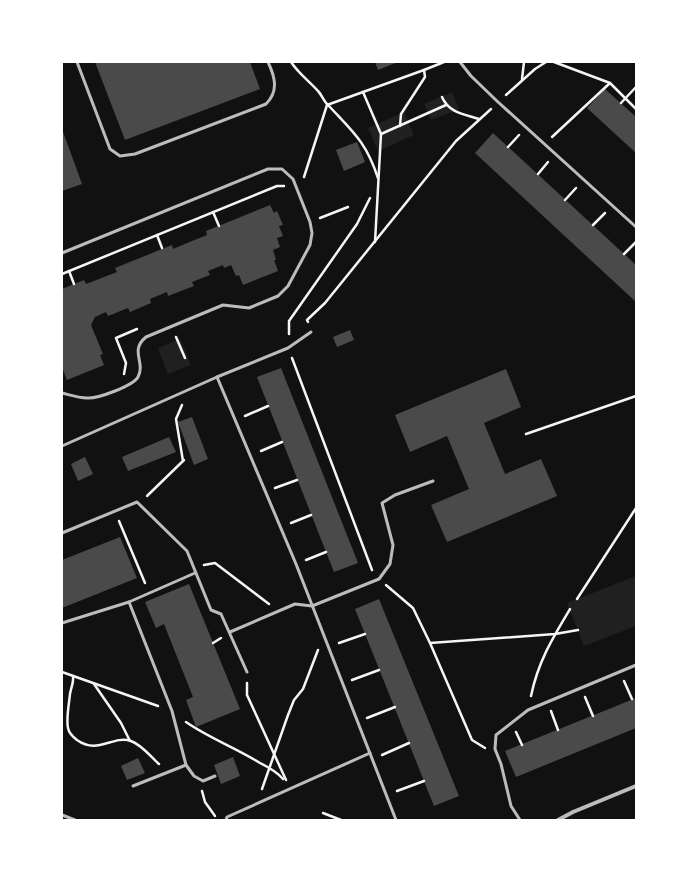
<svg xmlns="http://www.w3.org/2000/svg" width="698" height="882" viewBox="0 0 698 882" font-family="'IBM Plex Serif',serif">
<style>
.green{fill:#202020}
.building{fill:#4a4a4a}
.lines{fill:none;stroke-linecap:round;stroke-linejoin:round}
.path{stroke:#f5f5f5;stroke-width:2.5}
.service{stroke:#bcbcbc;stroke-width:3}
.minor{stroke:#bcbcbc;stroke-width:4}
</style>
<rect width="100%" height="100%" fill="#111"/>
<g class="green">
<path d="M452 92 459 109 431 120 424 104Z"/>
<path d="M404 112 414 135 378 151 368 128Z"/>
<path d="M180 339 191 365 168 374 158 348Z"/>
<path d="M636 576V626L584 646 567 603Z"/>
</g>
<g class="building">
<path d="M95 62H250L260 89 125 140Z"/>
<path d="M375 62H398L378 70Z"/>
<path d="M605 89 636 117V153L587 108Z"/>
<path d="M62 129 82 184 62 191Z"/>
<path d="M493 133 636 265V302L475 153Z"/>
<path d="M357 142 365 162 344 171 336 150Z"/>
<path d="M270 205 274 213 277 211 283 225 279 226 283 236 277 238 280 247 273 250 276 260H274L278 271 243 285 239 275 236 276 231 265 224 268 223 265 208 271 210 275 192 282 194 286 168 296 167 292 150 299 151 303 130 312 128 308 108 316 106 312 95 317 91 325 103 354 100 355 104 365 67 380 63 370 62 371V289L84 280 86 284 117 272 115 268 172 245 173 249 192 241 207 235 206 231Z"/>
<path d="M350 330 354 340 337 347 333 337Z"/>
<path d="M281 368 358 563 334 572 257 377Z"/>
<path d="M506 369 521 407 484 423 505 474 541 459 557 496 447 542 431 505 469 489 447 436 410 452 395 415Z"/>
<path d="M192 417 208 459 194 465 178 422Z"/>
<path d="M169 437 176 452 128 471 122 457Z"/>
<path d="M85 457 93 474 78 481 71 464Z"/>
<path d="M120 537 137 578 62 608V560Z"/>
<path d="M189 584 240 709 196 727 186 700 193 697 164 624 156 628 145 602Z"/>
<path d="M379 599 459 796 434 806 355 609Z"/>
<path d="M636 698V728L516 777 505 751Z"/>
<path d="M233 757 240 776 221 784 214 765Z"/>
<path d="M138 758 145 773 127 780 121 766Z"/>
</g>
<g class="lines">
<g class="path">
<path d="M291 62C299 74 309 81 318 91 322 95 324 102 329 106 354 133 366 142 378 178"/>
<path d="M554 62 610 83 636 109"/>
<path d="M424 70 444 62"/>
<path d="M522 79 524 62"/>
<path d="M363 92 381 134 375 242"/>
<path d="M506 95 535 69 546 62"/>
<path d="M442 97C449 113 464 114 479 119"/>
<path d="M621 103 636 87"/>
<path d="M381 134 446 105"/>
<path d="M552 137 610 83"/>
<path d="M508 147 519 135"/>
<path d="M538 174 548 162"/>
<path d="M304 177 327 105 424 70 425 77 401 114 400 126"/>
<path d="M565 200 576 188"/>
<path d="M213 212 219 226"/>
<path d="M320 218 348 207"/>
<path d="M593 225 605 213"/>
<path d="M157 235 162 248"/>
<path d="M624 254 636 242"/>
<path d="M69 271 74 284"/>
<path d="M62 274 277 186H284"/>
<path d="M308 322 307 320 325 303 456 141 491 109"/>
<path d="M289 334V321L357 224 370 198"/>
<path d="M176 337 185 358"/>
<path d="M292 358 372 570"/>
<path d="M124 374 126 363 116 338 137 329"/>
<path d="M182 405 176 419 183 461"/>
<path d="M245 416 268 406"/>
<path d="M526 434 636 396"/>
<path d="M261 451 282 442"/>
<path d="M275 488 297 480"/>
<path d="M147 496 184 460"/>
<path d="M119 521 145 583"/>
<path d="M291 523 311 515"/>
<path d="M306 560 326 552"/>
<path d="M204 565 215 563 269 604"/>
<path d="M386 585 413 608 430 643 472 740 485 748"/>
<path d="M577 599 636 508"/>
<path d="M213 643 221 638"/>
<path d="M339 643 365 634"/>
<path d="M430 643 555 634 578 630"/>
<path d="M62 672 158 706"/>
<path d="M73 676C74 683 71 687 70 694 69 704 66 719 68 728 69 733 73 737 77 740 98 755 112 735 131 741 142 745 151 757 159 764"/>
<path d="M352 680 379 670"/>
<path d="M624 681 632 699"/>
<path d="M247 683V695L286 780"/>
<path d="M94 684 121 723 130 741"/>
<path d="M531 696C538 662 552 639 570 609"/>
<path d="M585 697 593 716"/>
<path d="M551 711 558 730"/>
<path d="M367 718 395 707"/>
<path d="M186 722C209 738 236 748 260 763 268 767 277 772 283 779"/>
<path d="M516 732 522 745"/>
<path d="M382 755 409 743"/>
<path d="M262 789 288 715 294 700 303 689 318 650"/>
<path d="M202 791 205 802 215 816"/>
<path d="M397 791 424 781"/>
<path d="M323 813 341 820"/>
</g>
<g class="service">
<path d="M77 62 110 149 120 156 135 154 266 104C279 91 275 77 268 62"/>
<path d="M460 62 471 76 498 102 636 227"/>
<path d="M62 253 268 169H282L293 179 310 222 312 233 310 245 288 286 278 296 249 308 223 305 146 337C129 351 146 362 138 377 133 386 97 399 87 398 79 398 70 395 62 393"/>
<path d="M311 332 288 348 217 377 296 564 396 820"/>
<path d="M62 446 217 377"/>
<path d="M62 533 137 502 187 551 211 610 221 614 247 672"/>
<path d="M129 602 172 711 186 765 194 776 203 781 215 776"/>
<path d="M62 623 129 602 195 573"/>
<path d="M230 632 295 604 312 606 379 579 390 564 393 545 382 503 395 495 433 481"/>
<path d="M133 786 186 765"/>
<path d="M62 815 75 820"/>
<path d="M226 820 227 817 370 753"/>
<path d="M520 820 511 806 501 764 495 749 496 735 528 710 636 665"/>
</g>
<path class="minor" d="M558 820 573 812 636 786"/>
</g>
<rect width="698" height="882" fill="none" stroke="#ffffff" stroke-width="126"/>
</svg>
